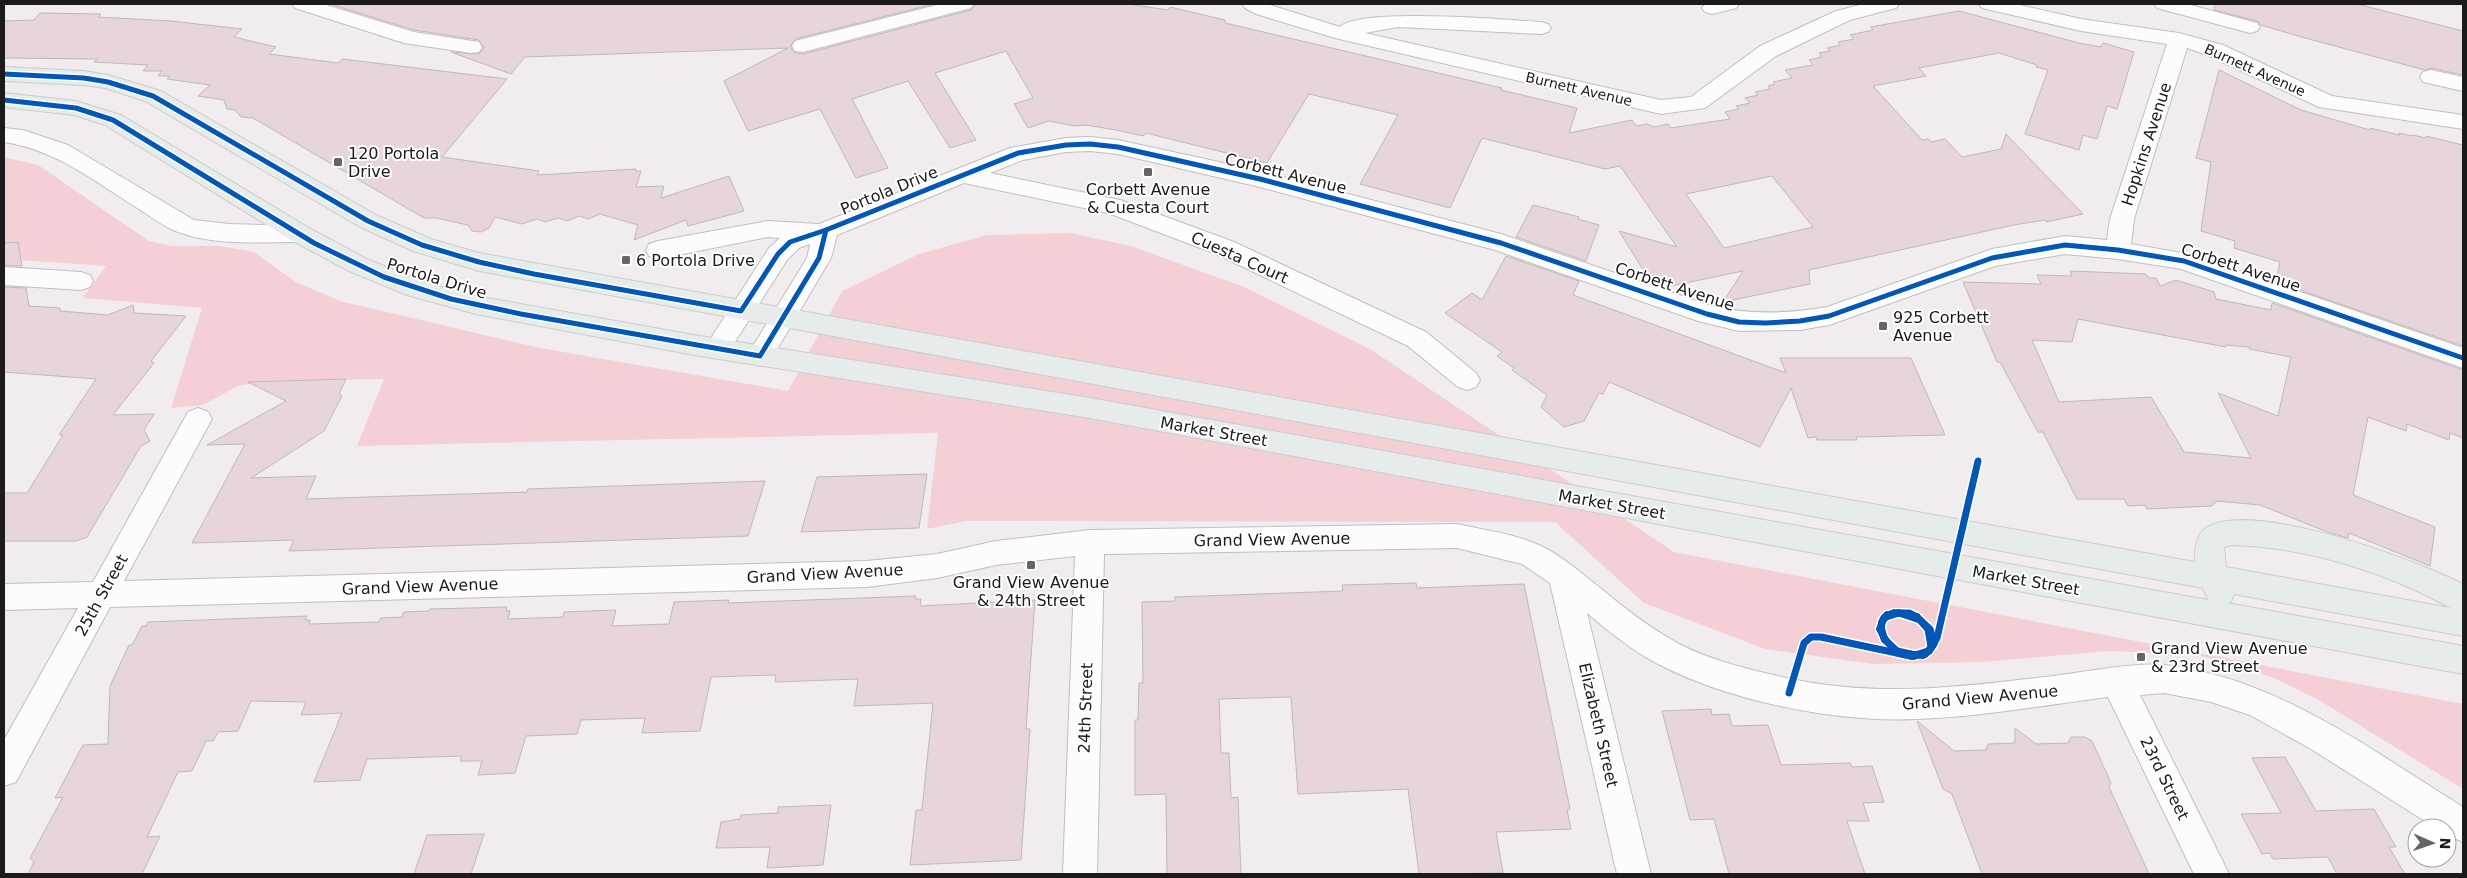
<svg xmlns="http://www.w3.org/2000/svg" width="2467" height="878" viewBox="0 0 2467 878" font-family="'DejaVu Sans',sans-serif">
<style>
.green{fill:#f4d0d6}
.building{fill:#e8d5d9;stroke:#bcb9ba;fill-rule:evenodd}
.lines{fill:none;stroke-linecap:round;stroke-linejoin:round}
.minor-casing{stroke:#c1bebf;stroke-width:2}
.major-casing{stroke:#cdcbcb;stroke-width:2}
.minor{fill:#fdfcfc;fill-rule:evenodd}
.major{fill:#e6ecea;fill-rule:evenodd}
.cycleway-far1-casing{stroke:#fff;stroke-width:8}
.cycleway-casing{stroke:#fff;stroke-width:10}
.cycleway-far1{stroke:#0057b8;stroke-width:5}
.cycleway{stroke:#0057b8;stroke-width:7}
.poi-dot{fill:#676464;stroke:#fff;stroke-width:2}
.labels{text-anchor:middle;stroke-width:4;stroke-linejoin:round;paint-order:stroke}
.far-street-label{font-size:14px;fill:#1c1a1a;stroke:#fff}
.street-label{font-size:16px;fill:#1c1a1a;stroke:#fff}
.poi-label{font-size:16px;fill:#1c1a1a;stroke:#fff;text-anchor:start}
</style>
<rect width="100%" height="100%" fill="#f1edee"/>
<path class="green" d="M4 157 38 165 149 241 172 246H220L254 252 296 282 340 301 540 348 788 391 842 291 919 254 987 235 1070 233 1131 246 1244 287 1370 349 1674 552 2463 704V789L2317 699 2274 678 2198 655 2108 651 1984 662 1873 664 1765 649 1644 603 1555 522 966 521 927 529 938 433 357 446 384 379 267 381 238 386 203 405 171 408 202 308 83 298 106 266 4 259Z"/>
<g class="building">
<path d="M330 4H934L795 39 790 47 795 53 803 54 971 10 976 4H1128L1168 10 1170 7 1225 20V23L1502 88 1501 90 1577 108 1569 133 1632 120 1636 126 1647 124 1654 127 1668 124 1671 128 1730 119 1725 112 1739 109 1736 106 1750 103 1745 98 1758 95 1755 92 1770 89 1768 86 1775 84 1773 82 1792 78 1785 70 1813 65 1809 60 1822 57 1819 53 1830 51 1827 48 1840 45 1838 42 1854 39 1850 35 1873 30 1871 27 1959 11 2079 43 2101 47 2103 43 2134 52 2117 109 2107 106 2097 139 2083 135 2079 150 2025 134 2048 70 2036 67 2037 65 1999 53 1919 68 1926 76 1873 86 1922 140 1928 139 1931 142 1945 139 1962 157 2001 149 2006 134 2083 214 2046 222 2045 220 2014 225 1809 270 1810 284 1723 302 1743 271 1666 287 1642 268 1619 231 1677 247 1620 166 1605 169 1482 138 1450 208 1360 184 1398 115 1309 94 1267 163 1146 133 1143 136 1116 130 1086 125 1074 126 1049 121 1028 128 1014 104 1033 98 1006 51 935 73 976 140 950 148 908 81 852 99 888 168 856 178 820 109 748 131 724 81 788 48 525 57 511 74 451 52 479 54 484 48 479 40 414 30ZM1772 176 1813 227 1724 248 1686 194Z"/>
<path d="M2215 4H2357L2463 31V75L2431 68 2425 70 2305 38 2261 25 2257 21 2214 10Z"/>
<path d="M40 13 101 14 98 17 171 21 242 29 234 37 276 47 269 54 338 63 342 59 507 79 442 157 539 171 537 175 636 169 635 171H641L636 187 664 186 661 198 729 176 744 211 688 226 686 220 634 240 638 225 600 214 588 219 579 216 567 221 558 218 545 222 537 219 522 224 495 217 489 228 481 232 472 231 468 225 436 218H424L253 118 241 117 235 110 227 109 224 100 198 96 210 85 167 79 170 76H158L162 71H143L148 65 94 62 97 59 4 58V21L34 20Z"/>
<path d="M2219 70 2301 110 2370 130V128L2400 135 2399 133 2412 136V135L2426 138V136L2463 145V346L2276 282 2280 262 2234 248 2235 241 2201 231 2211 162 2196 158Z"/>
<path d="M1533 205 1579 217 1578 219 1599 225 1586 261 1516 237Z"/>
<path d="M18 242 22 266 4 265V243Z"/>
<path d="M1506 256 1579 281 1573 295 1786 373 1780 358H1911L1945 435 1856 437 1857 440H1817L1816 437 1808 438 1791 388 1760 447 1609 382 1603 394 1599 393 1584 421 1564 427 1541 407 1547 395 1512 370 1514 368 1497 356 1502 352 1445 313 1472 293 1482 300Z"/>
<path d="M2070 271 2146 274 2149 278H2156L2160 286 2176 280 2214 292 2216 299 2271 310 2272 303 2463 370V438L2450 433 2449 440 2407 424 2406 431 2368 417 2353 495 2435 527 2430 566 2349 533 2348 538 2327 532 2260 505 2217 501 2212 506 2147 509 2145 505 2128 506 2124 499H2077L2043 432H2038L2000 362H1997L1963 282 2041 284 2037 275 2072 276ZM2078 319 2226 347V345L2250 347 2249 349 2291 357 2278 416 2218 393 2251 458 2184 452 2151 397 2059 402 2032 340 2072 342Z"/>
<path d="M4 287 26 288 29 306 60 308V311L108 315 133 305 134 313 186 316 151 361 154 363 113 415 154 414 144 430 150 441 141 446 87 537 76 541H4V493H27L63 435H59L96 379 4 372Z"/>
<path d="M346 379 339 394 342 396 324 431 251 478 316 476 306 499 527 492 528 489 765 481 748 536 289 551 294 540 192 543 245 444 207 445 286 401 248 382Z"/>
<path d="M927 474 919 528 801 532 817 477Z"/>
<path d="M1416 583 1417 588 1524 584 1570 809 1567 810 1571 829 1496 832 1503 873 1419 874 1408 789 1298 794 1291 697 1219 699 1221 753H1229L1231 798 1238 797 1241 874H1167L1166 794 1135 795V720H1138L1139 683H1143L1142 602 1175 601V597L1343 591 1342 585Z"/>
<path d="M916 596 915 599H921L920 606 1035 600 1026 729H1030L1021 860 910 865 916 810H922L933 703 854 706 858 679 775 682 776 675 711 677 700 731 642 733 645 718 581 720 577 734 526 736 515 773 478 775 482 761H460L462 756 367 759 360 780 314 782 342 713 301 715 306 702 251 701 238 731 218 732 213 741H206L192 771 178 772 147 837 160 836 142 874H28L34 862 30 858 63 797 55 798 83 745 108 744 110 686 129 645H132L142 626H146L148 622 307 616 305 620H310L309 624 379 622 381 618 402 617 404 612 429 611 430 609 507 607 506 611H510L508 619 563 617 564 612 616 610 612 626 669 624 674 602 729 600 728 603Z"/>
<path d="M1711 709 1712 715 1729 714 1732 726 1768 725 1781 765 1850 763 1852 767 1872 766 1884 802 1863 803 1869 821H1847L1865 874H1729L1714 819 1690 820 1662 711Z"/>
<path d="M1917 721 1954 751 1986 750 1988 744 2015 743V728L2036 744 2068 743 2071 737H2085L2092 741 2111 783 2109 787 2149 874H1982L1952 794 1943 789Z"/>
<path d="M2285 757 2316 811 2374 809 2396 847H2389L2405 874H2337L2328 857 2273 859 2270 853 2262 854 2241 814 2281 813 2252 758Z"/>
<path d="M831 805 823 865 767 868 770 847 716 848 721 822 740 819 741 815 778 813V807Z"/>
<path d="M484 834 471 874H414L427 835Z"/>
</g>
<g class="lines">
<g class="minor-casing">
<g id="minor">
<path d="M292 4H323L414 32 479 42 482 47 479 52 471 53 404 43 295 8Z"/>
<path d="M941 4H974L971 8 803 52 795 51 792 46 795 41Z"/>
<path d="M1242 4H1267L1340 27C1360 7 1507 20 1541 22L1548 24 1551 28 1548 32 1541 34 1398 27 1365 33 1661 100 1691 97 1760 46 1836 11 1864 4H1899L1896 8 1850 20 1776 56 1705 108 1661 114 1335 38 1256 14 1245 8Z"/>
<path d="M1705 4H1739L1736 8 1712 14 1705 12 1702 8Z"/>
<path d="M1979 4H2015L2081 19 2179 33 2223 45 2332 96 2463 115V129L2319 107 2207 55 2187 48 2134 219 2131 244 2193 255 2463 348V368L2181 269 2118 259 2065 254 1995 266 1829 325 1800 330 1739 331 1698 321 1495 250 1260 187 1118 154 1090 151 1066 152 1023 160 990 173 1120 200 1234 242 1426 332 1476 373 1480 380 1476 387 1467 390 1458 387 1408 346 1216 254 1108 213 964 183 837 235 831 258 769 363 760 366 751 363 747 356 807 258 810 244 799 248 787 260 726 356 717 359 708 356 704 349 769 248 780 238 768 237 658 259 649 256 646 250 649 244 658 241 768 221 819 224 1010 148 1066 138 1090 137 1118 140 1260 171 1501 234 1711 306C1750 315 1787 314 1827 307L1992 249 2065 236 2107 240 2110 219 2167 44 2081 31 1982 8Z"/>
<path d="M2154 4H2187L2257 23 2260 27 2257 31 2250 33 2157 8Z"/>
<path d="M2431 70 2463 77V91L2423 82 2420 77 2423 72Z"/>
<path d="M4 128 23 130 68 145 194 220 229 224 300 226 309 228 312 234 309 240 300 242C259 242 214 246 175 231 162 225 151 217 139 209 95 182 57 150 4 142Z"/>
<path d="M4 267 81 272 90 275 93 281 90 287 81 290 4 285Z"/>
<path d="M198 408 208 412 212 419 124 581 867 561 937 554 996 541 1090 530 1457 524C1484 530 1516 534 1541 546 1562 556 1581 573 1599 587 1624 608 1650 628 1679 644 1712 661 1751 670 1787 678 1876 698 1963 687 2053 676 2085 672 2135 662 2166 665 2277 678 2371 750 2463 807V842L2447 835V828H2436L2311 749 2250 715 2211 702 2164 693 2140 695 2229 874H2194L2108 697C2045 705 1980 717 1916 719 1836 723 1730 701 1658 664 1633 651 1609 632 1587 613L1651 874H1617L1550 583 1522 564 1457 548 1104 554 1097 874H1063L1075 556 996 565 937 578 867 587 110 607 16 782 4 786V740L78 608 4 610V584L93 582 188 412Z"/>
</g>
</g>
<g class="major-casing">
<path id="major" d="M4 67 84 71 108 75 161 91 376 215 431 239 479 253 2195 562C2194 550 2196 534 2207 527 2255 500 2416 560 2463 584V636L2234 594 2231 602 2227 603 2463 646V674L1090 418 694 355 476 314 407 295 349 271 291 240 105 125 74 115 4 107V93L76 101 121 115 309 228 367 259 423 282 476 296 694 335 1090 398 2208 600 2203 588 479 271 413 251 360 227 145 101 105 88 84 85 4 81ZM2231 545C2307 547 2385 572 2451 608L2226 567 2224 547Z"/>
</g>
<use href="#minor" class="minor"/>
<use href="#major" class="major"/>
<g class="cycleway-far1-casing">
<g id="cycleway-far1">
<path d="M4 74 84 78 108 82 153 96 368 221 422 245 479 262 534 274 741 311 778 254 790 242 826 230 1018 153 1066 145 1090 144 1118 147 1260 179 1501 243 1707 314 1739 322 1765 323 1800 321 1829 316 1992 258 2065 245 2118 250 2184 261 2463 358"/>
<path d="M4 100 76 108 113 120 314 243 384 277 451 299 521 314 760 356 819 258 826 230"/>
</g>
</g>
<g class="cycleway-casing">
<g id="cycleway">
<path d="M1894 613H1899"/>
<path d="M1894 613H1909L1917 617"/>
<path d="M1899 613 1920 620 1928 629"/>
<path d="M1899 613 1917 617"/>
<path d="M1887 615 1894 613"/>
<path d="M1887 615 1894 613"/>
<path d="M1886 617 1887 615"/>
<path d="M1886 617 1899 613"/>
<path d="M1917 617 1930 629 1934 643"/>
<path d="M1917 617 1928 629"/>
<path d="M1884 618 1887 615"/>
<path d="M1883 620 1884 618"/>
<path d="M1883 620 1886 617"/>
<path d="M1882 622 1884 618"/>
<path d="M1882 622 1883 620"/>
<path d="M1881 626 1882 622"/>
<path d="M1881 626 1883 620"/>
<path d="M1881 627 1882 622"/>
<path d="M1881 627 1884 638"/>
<path d="M1880 629 1884 638"/>
<path d="M1880 629 1885 639"/>
<path d="M1880 629 1881 627"/>
<path d="M1880 629 1881 627"/>
<path d="M1928 629 1933 645"/>
<path d="M1928 629 1931 647"/>
<path d="M1884 638 1885 640"/>
<path d="M1885 639 1897 653 1911 656"/>
<path d="M1885 640 1897 651 1915 655"/>
<path d="M1885 640 1898 652 1915 655"/>
<path d="M1934 643 1937 638 1978 461"/>
<path d="M1933 645 1934 643"/>
<path d="M1933 645 1934 643"/>
<path d="M1932 647 1933 645"/>
<path d="M1931 648 1933 645"/>
<path d="M1930 649 1931 647"/>
<path d="M1929 651 1931 647"/>
<path d="M1929 651 1930 649"/>
<path d="M1929 651 1931 648"/>
<path d="M1926 653 1928 651"/>
<path d="M1926 653 1929 651"/>
<path d="M1925 654 1928 651"/>
<path d="M1915 655 1928 651"/>
<path d="M1915 655 1925 654"/>
<path d="M1916 655H1923"/>
<path d="M1916 655H1923"/>
<path d="M1923 655 1925 654"/>
<path d="M1923 655 1926 653"/>
<path d="M1911 656H1914"/>
<path d="M1911 656H1914"/>
<path d="M1914 656 1916 655"/>
<path d="M1789 693 1804 643 1811 637H1821L1911 656"/>
</g>
</g>
<use href="#cycleway-far1" class="cycleway-far1"/>
<use href="#cycleway" class="cycleway"/>
</g>
<g class="poi-dot">
<rect x="333" y="157" width="10" height="10" rx="2.5"/>
<rect x="1143" y="167" width="10" height="10" rx="2.5"/>
<rect x="621" y="255" width="10" height="10" rx="2.5"/>
<rect x="1878" y="321" width="10" height="10" rx="2.5"/>
<rect x="1026" y="560" width="10" height="10" rx="2.5"/>
<rect x="2136" y="652" width="10" height="10" rx="2.5"/>
</g>
<g class="labels">
<g class="far-street-label">
<text transform="translate(2255 70) rotate(24)" y="5">Burnett Avenue</text>
<text transform="translate(1579 89) rotate(13)" y="5">Burnett Avenue</text>
</g>
<g class="street-label">
<text transform="translate(2146 144) rotate(-72)" y="6">Hopkins Avenue</text>
<text transform="translate(1286 173) rotate(14)" y="6">Corbett Avenue</text>
<text transform="translate(889 190) rotate(-22)" y="6">Portola Drive</text>
<text transform="translate(1240 257) rotate(24)" y="6">Cuesta Court</text>
<text transform="translate(2241 267) rotate(18)" y="6">Corbett Avenue</text>
<text transform="translate(437 278) rotate(17)" y="6">Portola Drive</text>
<text transform="translate(1675 286) rotate(18)" y="6">Corbett Avenue</text>
<text transform="translate(1214 431) rotate(10)" y="6">Market Street</text>
<text transform="translate(1612 504) rotate(10)" y="6">Market Street</text>
<text transform="translate(1272 539) rotate(-1)" y="6">Grand View Avenue</text>
<text transform="translate(825 573) rotate(-3)" y="6">Grand View Avenue</text>
<text transform="translate(2026 580) rotate(10)" y="6">Market Street</text>
<text transform="translate(420 586) rotate(-2)" y="6">Grand View Avenue</text>
<text transform="translate(101 595) rotate(-61)" y="6">25th Street</text>
<text transform="translate(1980 697) rotate(-5)" y="6">Grand View Avenue</text>
<text transform="translate(1085 708) rotate(-88)" y="6">24th Street</text>
<text transform="translate(1599 725) rotate(77)" y="6">Elizabeth Street</text>
<text transform="translate(2165 778) rotate(64)" y="6">23rd Street</text>
</g>
<g class="poi-label">
<text x="348" y="159">120 Portola<tspan x="348" dy="18">Drive</tspan></text>
<text x="1148" y="195" text-anchor="middle">Corbett Avenue<tspan x="1148" dy="18">&amp; Cuesta Court</tspan></text>
<text x="636" y="266">6 Portola Drive</text>
<text x="1893" y="323">925 Corbett<tspan x="1893" dy="18">Avenue</tspan></text>
<text x="1031" y="588" text-anchor="middle">Grand View Avenue<tspan x="1031" dy="18">&amp; 24th Street</tspan></text>
<text x="2151" y="654">Grand View Avenue<tspan x="2151" dy="18">&amp; 23rd Street</tspan></text>
</g>
</g>
<rect width="2467" height="878" fill="none" stroke="#1c1a1a" stroke-width="10"/>
<g transform="translate(2432 843) rotate(92)"><circle r="24" fill="#ffffff" stroke="#a4a3a3"/>
<path d="M0-4L9 19L0 12L-9 19Z" fill="#676464"/>
<text y="-8" font-size="14" font-weight="bold" text-anchor="middle" fill="#1c1a1a">N</text>
</g>
</svg>
